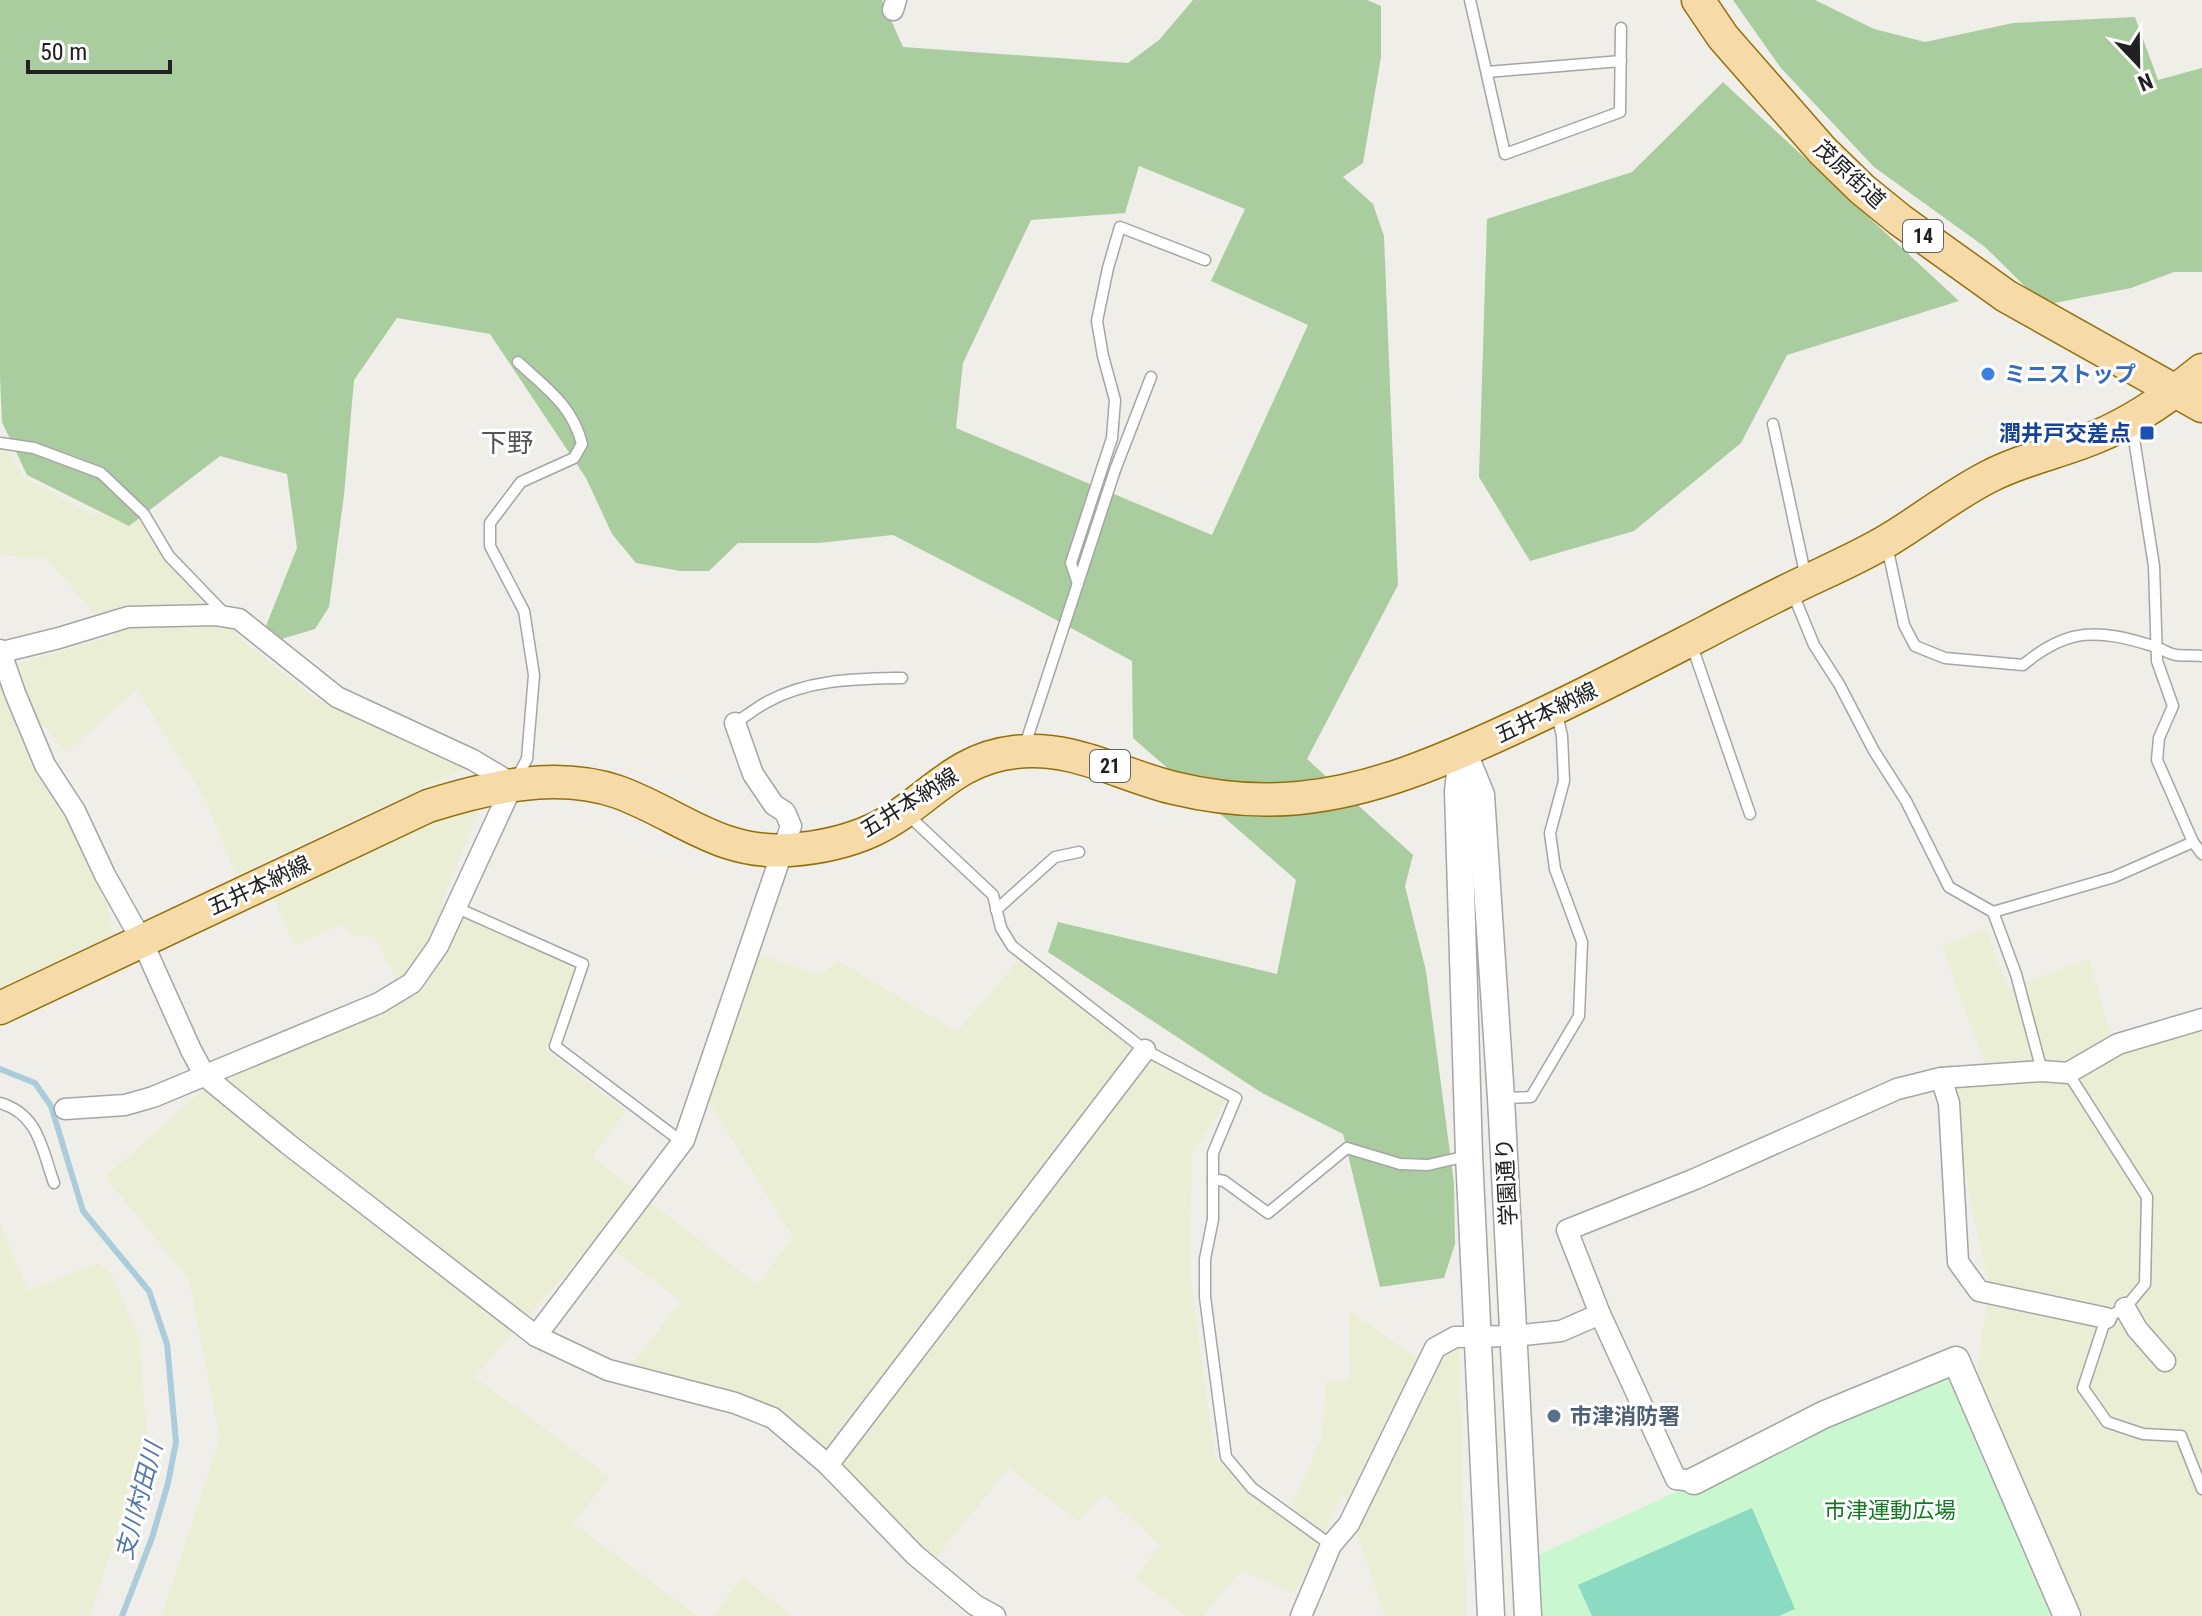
<svg xmlns="http://www.w3.org/2000/svg" width="2202" height="1616" viewBox="0 0 2202 1616" font-family="'Roboto Condensed','Noto Sans JP',sans-serif">
<style>
.farmland{fill:#eaeed5}
.forest{fill:#a9cd9f;fill-rule:evenodd}
.park{fill:#c9f7d0}
.pitch{fill:#8bdac2}
.lines{fill:none;stroke-linecap:round;stroke-linejoin:round}
.stream{stroke:#abcddb;stroke-width:6}
.service-casing{stroke:#a5a5a5;stroke-width:13}
.minor-casing{stroke:#a5a5a5;stroke-width:23}
.tertiary-casing{stroke:#a5a5a5;stroke-width:29}
.primary-casing{stroke:#94700a;stroke-width:35}
.service{stroke:#fff;stroke-width:10}
.minor{stroke:#fff;stroke-width:20}
.tertiary{stroke:#fff;stroke-width:26}
.primary{stroke:#f6daa7;stroke-width:32}
.shop-dot{fill:#3f7fe0;stroke:#fff;stroke-width:3}
.transit-dot{fill:#1a4fb4;stroke:#fff;stroke-width:3}
.service-dot{fill:#5c6f8a;stroke:#fff;stroke-width:3}
.labels{text-anchor:middle;stroke-width:6;stroke-linejoin:round;paint-order:stroke}
.shield{fill:#fff;stroke:#646464;stroke-width:2}
.shield-label{font-size:20px;font-weight:bold;fill:#212121}
.street-label{font-size:22px;fill:#212121;stroke:#fff}
.shop-label{font-size:22px;font-weight:bold;fill:#366cbe;stroke:#fff;text-anchor:start}
.transit-label{font-size:22px;font-weight:bold;fill:#164399;stroke:#fff;text-anchor:end}
.service-label{font-size:22px;font-weight:bold;fill:#4e5e75;stroke:#fff;text-anchor:start}
.park-label{font-size:22px;fill:#137a23;stroke:#fff}
.water-label{font-size:24px;font-style:italic;fill:#5278ab;stroke:#fff}
.quarter-label{font-size:26px;fill:#545454;stroke:#fff}
</style>
<rect width="100%" height="100%" fill="#f0eee8"/>
<g class="farmland">
<path d="M0 448H6L24 478 92 514 138 518 242 640 318 701 468 767 236 875 206 801 137 689 66 753 44 725 24 742 75 824 103 883 113 935 0 988V669L114 636 47 559 0 555Z"/>
<path d="M480 807 440 907 579 965 545 1050 626 1111 592 1157 758 1285 793 1237 704 1094 752 952 819 976 838 961 957 1032 1018 961 1226 1101 1192 1155 1190 1275 1215 1458 1286 1520 1322 1437 1326 1382 1350 1380 1349 1310 1422 1362 1459 1342 1466 1616H1385L1343 1492 1295 1593 1241 1571 1203 1616H1186L1136 1578 1160 1545 1104 1494 1079 1522 1009 1468 932 1563 774 1416 629 1368 681 1301 597 1238 475 1377 610 1477 573 1523 697 1616H162L220 1438 189 1279 105 1177 219 1076 403 995 375 937 349 935 344 923 295 946 273 897 444 814Z"/>
<path d="M1986 929 2008 989 2089 959 2116 1054 2202 1028V1616H2075L1975 1390 1989 1287 1946 1084 1991 1081 1942 946Z"/>
<path d="M0 1224 28 1291 97 1263 111 1273 139 1338 147 1438 90 1616H0Z"/>
<path d="M743 1577 792 1616H713Z"/>
</g>
<g class="forest">
<path d="M0 0H882L903 47 1128 63 1159 40 1193 0H1367L1381 6V57L1363 163 1343 177 1373 204 1384 236 1398 585 1307 759 1413 855 1405 886 1426 971 1454 1183 1455 1244 1444 1278 1380 1287 1343 1134 1262 1093 1048 952 1058 922 1277 974 1296 880 1133 738 1132 661 1021 601 893 535 818 543H738L709 571H680L636 563 612 534 586 478 490 334 397 318 354 380 344 495 329 607 315 629 258 646 297 548 287 474 220 456 129 526 27 475 2 422 0 377ZM1139 166 1245 209 1211 281 1308 325 1212 535 956 428 963 363 1031 220 1125 213Z"/>
<path d="M1733 0H1815L1874 29 1925 42 2013 23 2135 17 2158 80 2202 68V272H2174L2131 288 2044 305 1985 247 1874 167 1780 67Z"/>
<path d="M1723 82 1959 301 1787 355 1741 443 1634 531 1530 561 1479 477 1487 219 1632 172Z"/>
</g>
<path class="park" d="M1934 1374 1948 1377 2051 1616H1540L1538 1555Z"/>
<path class="pitch" d="M1752 1508 1795 1609 1779 1616H1592L1578 1585Z"/>
<g class="lines">
<path class="stream" d="M0 1069 35 1083 51 1106 83 1211 149 1291 167 1344 176 1442 168 1483 152 1538 122 1616"/>
<g class="service-casing">
<g id="service">
<path d="M1470 0 1505 154 1620 112 1621 28"/>
<path d="M1487 72 1621 61"/>
<path d="M1773 424 1806 578"/>
<path d="M2132 426 2154 566 2157 661 2173 706 2159 738 2157 760 2193 842 2202 854"/>
<path d="M0 443 34 448 101 473 144 514 169 556 223 612"/>
<path d="M1887 546 1904 625 1915 646 1945 658 2023 665C2068 627 2098 629 2153 646 2161 648 2168 654 2176 655 2185 656 2194 655 2202 656"/>
<path d="M1078 584 1071 563 1112 438 1115 400 1103 356 1097 321 1108 268 1120 227 1205 260"/>
<path d="M1793 594 1814 645 1839 684 1874 751 1906 801 1949 887 1993 912 2016 974 2042 1071"/>
<path d="M1692 646 1750 814"/>
<path d="M735 723C746 716 756 708 767 702 809 679 855 679 902 678"/>
<path d="M1025 745 1115 470 1151 377"/>
<path d="M516 779 527 759 534 675 524 611 490 546V523L521 482 574 458 582 444C572 405 546 388 518 362"/>
<path d="M908 815 993 895 1001 928 1012 946 1145 1050 1236 1098 1213 1153V1219L1205 1259V1297L1226 1457 1252 1488 1331 1545"/>
<path d="M455 907 583 964 555 1046 682 1142"/>
<path d="M996 910 1055 857 1079 852"/>
<path d="M1993 912 2114 877 2193 842"/>
<path d="M2068 1073 2147 1197 2145 1284 2125 1308 2106 1318 2083 1388 2107 1422 2143 1434 2181 1436 2202 1489"/>
<path d="M1503 1098 1531 1097 1579 1016 1582 942 1555 869 1550 833 1564 781 1562 736 1557 714"/>
<path d="M0 1103C39 1114 42 1150 54 1183"/>
<path d="M1213 1179 1224 1181 1268 1213 1347 1148 1400 1164 1428 1165 1467 1156"/>
</g>
</g>
<g class="minor-casing">
<g id="minor">
<path d="M893 10 896 0"/>
<path d="M0 650 15 693 45 765 75 811 105 875 142 941 191 1050 205 1076 288 1144 536 1336 608 1370 735 1403 773 1418 828 1465 915 1555 975 1605 995 1616"/>
<path d="M2 652 59 638 128 617 215 615 239 619 337 697 473 760 513 784 438 946 412 983 379 1003 153 1097 125 1105 65 1109"/>
<path d="M1941 1078 1949 1103 1958 1262 1979 1291 2106 1318"/>
<path d="M2125 1308 2137 1329 2165 1361"/>
<path d="M536 1336 684 1140 791 826 785 812 774 805 753 774 735 723"/>
<path d="M828 1465 1145 1050"/>
<path d="M1694 1481 1676 1479 1600 1314 1567 1230 1695 1179 1897 1089 1941 1078 2042 1071 2068 1073 2118 1044 2202 1019"/>
<path d="M1301 1616 1331 1545 1349 1524 1435 1348 1455 1337 1513 1336 1561 1331 1600 1314"/>
</g>
</g>
<g class="tertiary-casing">
<g id="tertiary">
<path d="M1463 751 1481 795 1501 1098 1528 1616"/>
<path d="M1462 755 1458 791 1469 1155 1491 1616"/>
<path d="M1694 1481 1823 1415 1956 1360 2067 1616"/>
</g>
</g>
<g class="primary-casing">
<g id="primary">
<path d="M1698 0 1723 37 1822 150 1862 189 1900 220 2006 296 2202 406"/>
<path d="M0 1008 428 806C488 787 556 771 618 792 679 814 719 855 789 850 818 848 847 842 873 830 926 805 951 759 1015 752 1073 745 1120 775 1174 788 1215 798 1257 802 1299 798 1373 791 1442 761 1509 730 1577 699 1642 665 1708 631 1734 617 1760 604 1786 591 1820 574 1857 559 1890 539 1923 519 1953 495 1988 477 2022 459 2061 452 2096 437 2135 421 2170 396 2202 370"/>
</g>
</g>
<use href="#service" class="service"/>
<use href="#minor" class="minor"/>
<use href="#tertiary" class="tertiary"/>
<use href="#primary" class="primary"/>
</g>
<circle class="shop-dot" cx="1988" cy="374" r="8"/>
<rect class="transit-dot" x="2139" y="425" width="16" height="16" rx="4"/>
<circle class="service-dot" cx="1554" cy="1416" r="8"/>
<g class="labels">
<g class="shield">
<rect x="1903" y="220" width="40" height="32" rx="6"/>
<rect x="1090" y="750" width="40" height="32" rx="6"/>
</g>
<g class="shield-label">
<text x="1923" y="243">14</text>
<text x="1110" y="773">21</text>
</g>
<g class="street-label">
<text transform="translate(1850 174) rotate(43)" y="8">茂原街道</text>
<text transform="translate(1546 712) rotate(-26)" y="8">五井本納線</text>
<text transform="translate(909 802) rotate(-32)" y="8">五井本納線</text>
<text transform="translate(259 885) rotate(-25)" y="8">五井本納線</text>
<text transform="translate(1506 1182) rotate(-93)" y="8">学園通り</text>
</g>
<g class="shop-label">
<text x="2004" y="382">ミニストップ</text>
</g>
<g class="transit-label">
<text x="2131" y="441">潤井戸交差点</text>
</g>
<g class="service-label">
<text x="1570" y="1424">市津消防署</text>
</g>
<g class="park-label">
<text x="1890" y="1518">市津運動広場</text>
</g>
<g class="water-label">
<text transform="translate(139 1501) rotate(-75)" y="8">支川村田川</text>
</g>
<g class="quarter-label">
<text x="507" y="452">下野</text>
</g>
</g>
<g transform="translate(2138 64) rotate(158)" stroke="#ffffff" stroke-width="6" paint-order="stroke">
<path d="M0-6L14 30L0 20L-14 30Z" fill="#212121"/>
<text y="-12" font-size="22" font-weight="bold" text-anchor="middle" fill="#212121">N</text>
</g>
<path d="M28 60v12h142v-12" fill="none" stroke="#212121" stroke-width="4"/>
<text x="40" y="60" font-size="24" fill="#212121" stroke="#ffffff" stroke-width="6" paint-order="stroke">50 m</text>
</svg>
